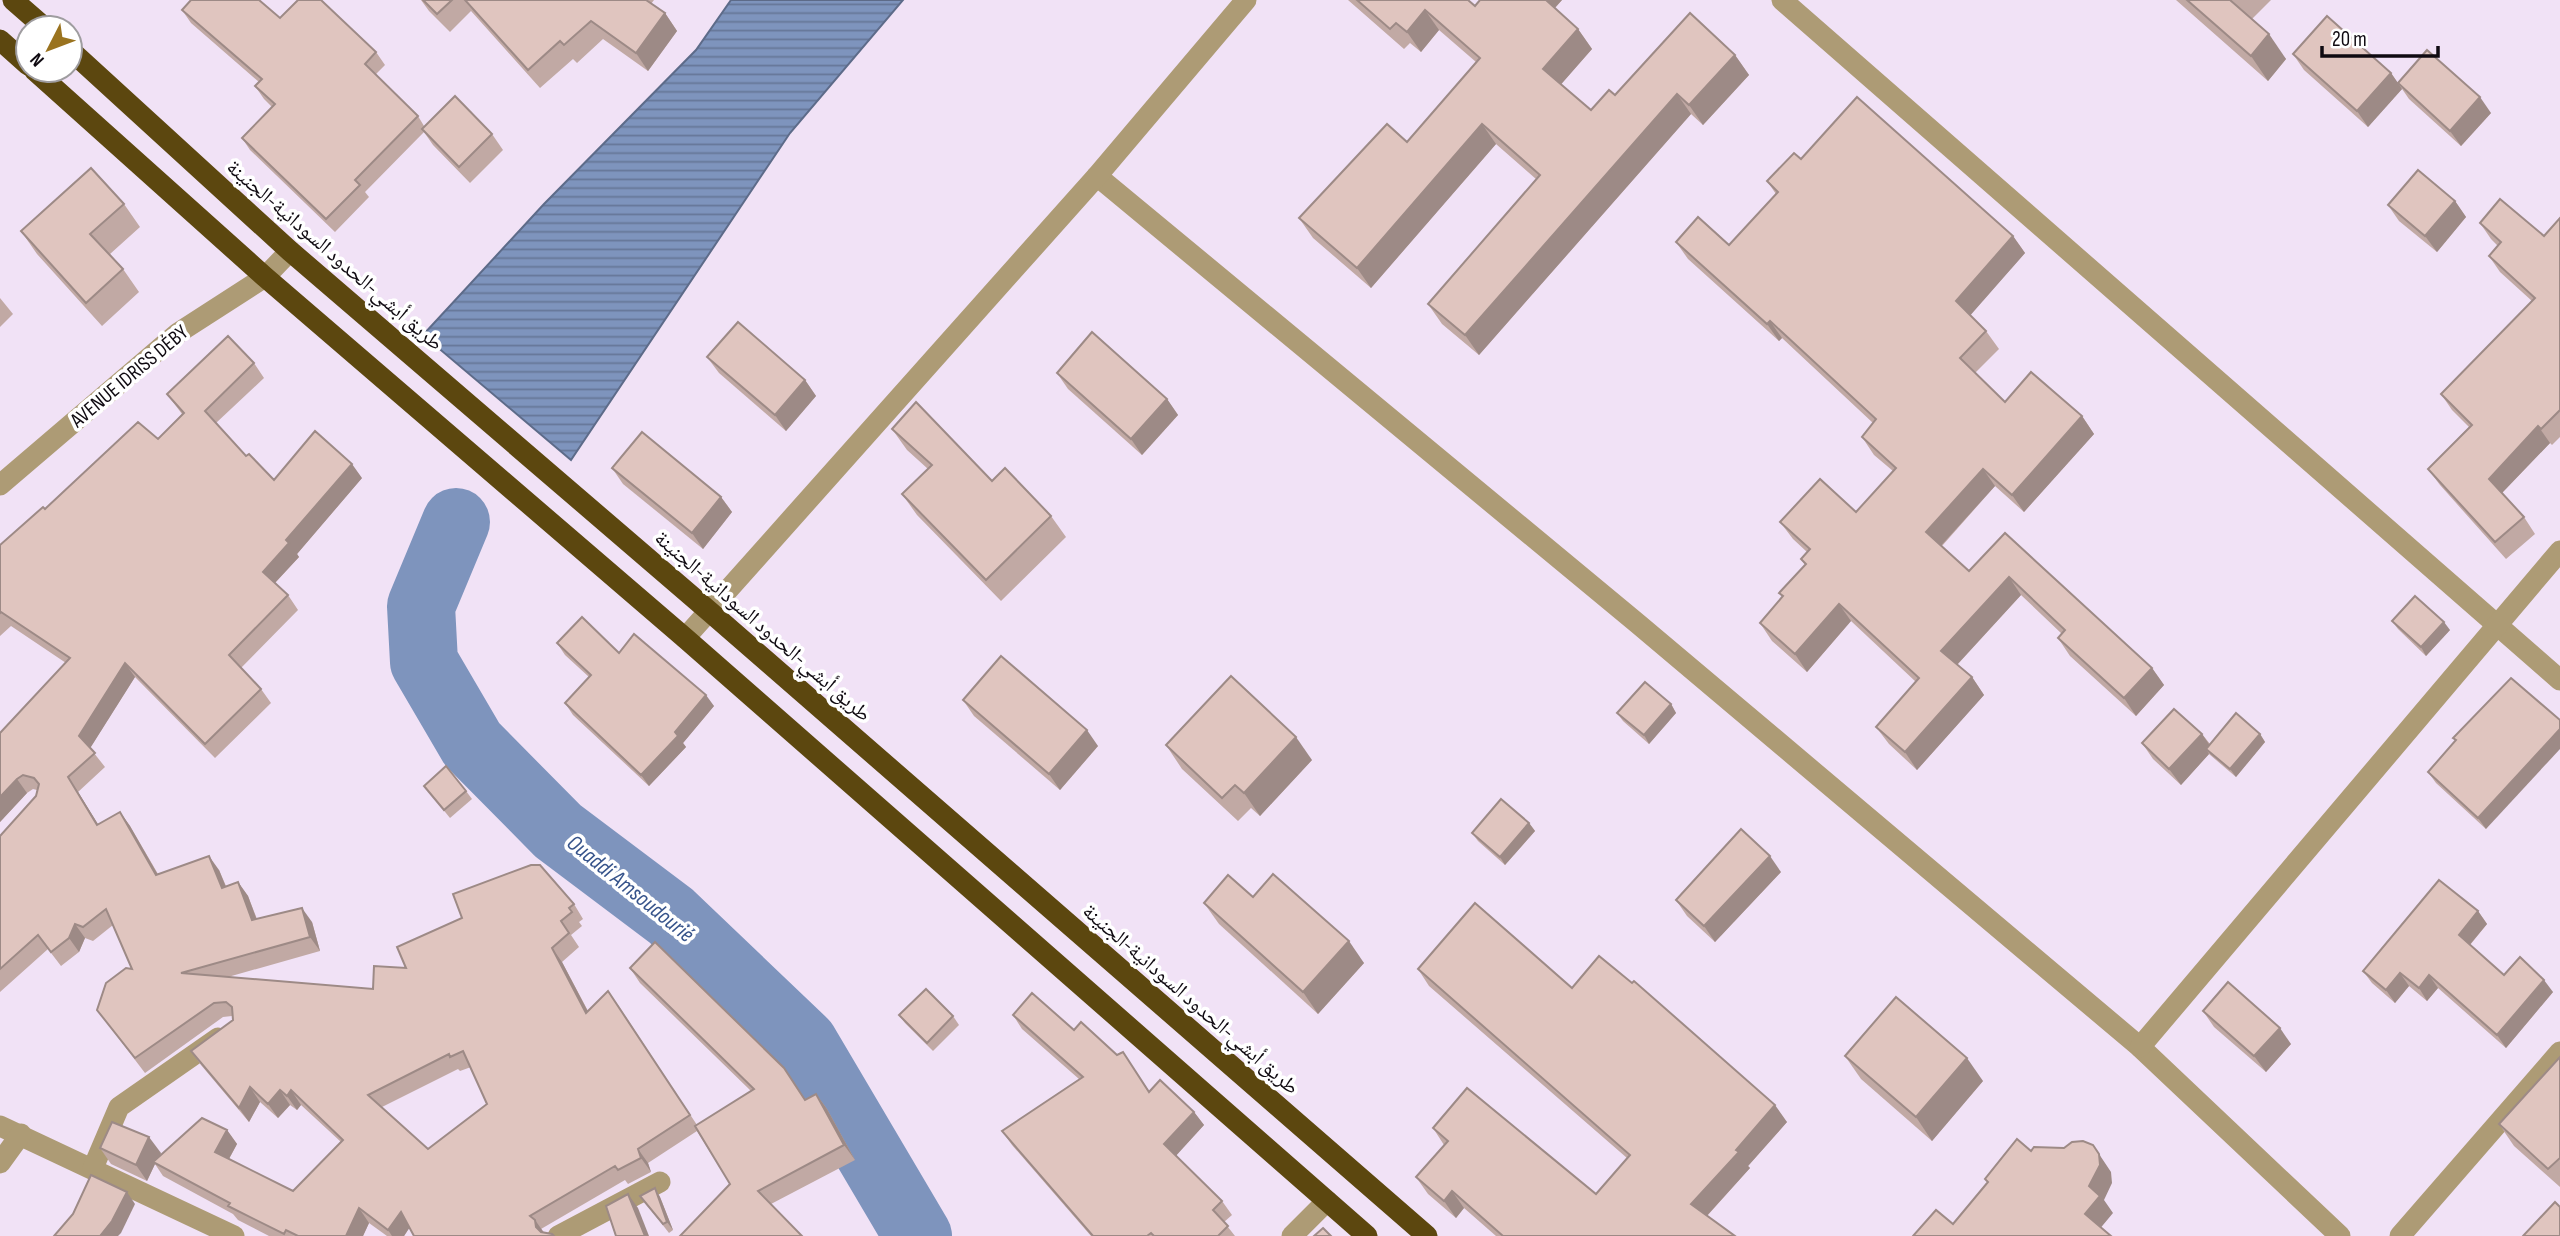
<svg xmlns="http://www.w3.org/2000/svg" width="2560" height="1236" viewBox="0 0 2560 1236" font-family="'Sofia Sans Condensed','Noto Naskh Arabic',sans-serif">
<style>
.water{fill:url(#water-rules);stroke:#5d6b89;stroke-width:2}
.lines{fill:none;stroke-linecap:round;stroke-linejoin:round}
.river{stroke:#7e94bd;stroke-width:68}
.minor{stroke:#ad9b75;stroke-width:21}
.highway{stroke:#5c470f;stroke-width:21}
.wall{fill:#c1a9a4;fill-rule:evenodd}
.shaded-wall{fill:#9d8a86}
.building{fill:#e0c5bf;stroke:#9d8a86;stroke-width:2;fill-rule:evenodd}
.labels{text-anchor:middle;stroke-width:7;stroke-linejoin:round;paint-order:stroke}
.street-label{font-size:21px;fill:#0f0a11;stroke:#fff}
.water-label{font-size:23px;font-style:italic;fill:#37548b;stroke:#fff}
</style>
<defs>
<pattern id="water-rules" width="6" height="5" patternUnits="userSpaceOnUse" patternTransform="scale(1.75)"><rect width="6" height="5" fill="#7e94bd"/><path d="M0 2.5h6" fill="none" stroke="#667798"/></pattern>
</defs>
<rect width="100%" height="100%" fill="#f1e2f6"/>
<path class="water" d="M731 0H903L790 133 571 460 423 335 544 204 696 50Z"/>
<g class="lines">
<path class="river" d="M456 522 421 606 424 662 472 744 558 831 671 916 804 1043 918 1236"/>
<g class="minor">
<path d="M1782 0 2560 680"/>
<path d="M1097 176 1637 623 2140 1047 2340 1236"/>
<path d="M0 485 178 333 265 277 290 251"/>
<path d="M685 638 1097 176 1246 0"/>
<path d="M2140 1047 2560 551"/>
<path d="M0 1126 234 1236"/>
<path d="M0 1163 21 1134"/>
<path d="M93 1168 119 1107 218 1038"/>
<path d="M558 1236 660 1182"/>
<path d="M1292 1236 1327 1201"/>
<path d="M2400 1236 2560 1052"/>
</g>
<g class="highway">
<path d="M13 0 45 28"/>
<path d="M0 40 28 65"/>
<path d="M70 50 290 251 709 611 1427 1236"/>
<path d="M34 70 265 277 685 638 1367 1236"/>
</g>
</g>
<g class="wall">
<path d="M421 0H654L651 4 665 13 677 31 648 71 603 39 577 63 573 59 540 88 471 11 450 32 429 11Z"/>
<path d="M1348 0H1468L1475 6 1480 0H1562L1555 8 1578 29 1592 49 1561 84 1591 110 1615 95 1735 55 1749 75 1703 125 1691 114 1479 355 1442 324 1428 304 1536 179 1496 144 1371 288 1313 238 1299 218 1407 142 1476 62 1439 30 1421 52 1410 43 1404 49Z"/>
<path d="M2176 0H2271L2252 19 2286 59 2268 81Z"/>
<path d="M182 10 280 18 376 52 385 65 375 75 418 116 424 126 492 134 503 150 470 183 433 145 424 132 365 192 369 197 335 232 250 150 242 138 272 107 264 99 255 86 259 82 191 23Z"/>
<path d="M2293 54 2391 73 2402 89 2368 127 2304 70Z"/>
<path d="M2398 83 2491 113 2461 146 2409 99Z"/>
<path d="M1801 159 2013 236 2025 253 1970 315 1986 331 1999 349 1975 373 2005 402 2082 416 2094 434 2024 512 1995 486 1942 546 1969 571 2005 533 2152 668 2164 685 2136 716 2070 656 2058 638 2062 634 2021 595 1957 665 1972 677 1984 695 1917 770 1889 744 1876 727 1916 682 1851 621 1807 672 1772 641 1760 623 1782 597 1779 593 1805 565 1801 559 1807 552 1793 539 1780 522 1856 512 1893 471 1874 455 1862 437 1873 423 1782 338 1779 341 1688 259 1676 242 1729 245 1776 194 1767 181Z"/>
<path d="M2455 201 2466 217 2437 252 2399 221 2388 205Z"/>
<path d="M124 204 140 227 110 254 123 269 139 292 102 326 37 254 21 231Z"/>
<path d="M2560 218V437L2552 445 2550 443 2502 493 2524 517 2535 534 2506 559 2440 485 2428 469 2469 427 2452 410 2441 394 2532 301 2500 272 2489 256 2498 246 2491 239 2480 223 2544 236Z"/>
<path d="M0 298 13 314 0 327Z"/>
<path d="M707 357 805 380 816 396 786 431 719 373Z"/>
<path d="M254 363 264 378 216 423 246 456 274 480 362 478 297 554 299 557 275 583 288 595 298 610 241 668 261 689 271 703 215 758 135 677 90 748 105 767 78 792 98 824 120 812 130 826 158 874 219 870 226 886 238 882 248 896 257 919 312 922 320 951 228 977 373 989 406 968 574 904 583 919 579 922 582 926 571 935 579 947 562 962 588 1011 618 1005 697 1125 751 1091 640 983 630 968 805 1099 816 1094 827 1109 855 1160 771 1204 730 1184 697 1131 648 1163 651 1172 628 1184 625 1180 541 1229 544 1233 409 1228 404 1236H387L369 1223 363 1236H269L238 1220 233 1214 163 1176 155 1164 147 1181 111 1164 100 1148 161 1153 158 1157 227 1130 237 1144 229 1159 293 1191 341 1142 301 1105 297 1110 290 1105 278 1118 260 1102 249 1122 201 1065 191 1051 233 1020 232 1016 223 1017 145 1073 97 1010 132 969 113 925 93 941 85 938 79 952 61 966 48 949 0 992V836L36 796 37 790 33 789 27 793 0 822V733L66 663 11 626 0 636V545L45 509 158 439 182 414 167 394ZM471 1067 487 1104 428 1149 382 1107 458 1069 460 1071Z"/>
<path d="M1057 373 1167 399 1178 415 1142 455 1068 389Z"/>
<path d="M892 429 992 481 1051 516 1066 537 1001 601 917 515 902 494 928 469 907 450Z"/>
<path d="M612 468 721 497 732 512 703 549 623 484Z"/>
<path d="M2392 621 2450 630 2426 656 2398 629Z"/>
<path d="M557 643 619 653 714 706 683 743 686 747 649 786 573 715 565 703 589 677 565 655Z"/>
<path d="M2511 678 2486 829 2436 783 2428 772 2455 741 2453 738Z"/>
<path d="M963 700 1098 746 1060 790 974 716Z"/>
<path d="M1671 704 1676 713 1649 744 1623 721 1617 713Z"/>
<path d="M2202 734 2210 744 2260 734 2265 742 2236 777 2209 754 2181 785 2153 759 2142 743Z"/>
<path d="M1166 745 1312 760 1260 816 1251 808 1238 821 1182 769Z"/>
<path d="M424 786 466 791 472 799 450 818Z"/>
<path d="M1529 823 1535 831 1505 865 1478 841 1472 833Z"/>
<path d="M1781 872 1715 942 1687 916 1676 900Z"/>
<path d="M1253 897 1364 963 1318 1014 1219 924 1204 903Z"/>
<path d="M2478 911 2487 924 2470 945 2504 975 2553 992 2506 1048 2438 988 2427 1001 2409 986 2395 1003 2372 983 2363 971Z"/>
<path d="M1418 969 1572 988 1787 1122 1748 1166 1750 1168 1707 1216 1735 1236H1496L1464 1208 1456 1218 1428 1194 1416 1177 1444 1145 1433 1128 1596 1194 1627 1158 1429 986Z"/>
<path d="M2203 1011 2291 1044 2266 1072 2214 1027Z"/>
<path d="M899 1015 953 1016 959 1025 933 1051 905 1023Z"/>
<path d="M1013 1015 1074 1030 1117 1055 1123 1052 1149 1091 1194 1112 1204 1125 1176 1155 1222 1201 1232 1215 1224 1222 1235 1236H1091L1012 1145 1002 1131 1079 1079 1022 1029Z"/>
<path d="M1845 1056 1983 1081 1932 1141 1861 1079Z"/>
<path d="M2560 1057V1187L2514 1146 2499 1124Z"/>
<path d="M655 1188 660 1197 673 1230 669 1233 640 1196Z"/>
</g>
<g class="shaded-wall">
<path d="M1543 0H1562L1551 12Z"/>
<path d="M1425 10 1439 30 1421 52 1407 32Z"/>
<path d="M665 13 677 31 648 71 636 53Z"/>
<path d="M1578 29 1592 49 1557 89 1543 69Z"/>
<path d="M2269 34 2286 59 2268 81 2251 56Z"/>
<path d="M1735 55 1749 75 1703 125 1689 105Z"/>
<path d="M2391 73 2402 89 2368 127 2357 111Z"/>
<path d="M1677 94 1691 114 1479 355 1465 335Z"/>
<path d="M2480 97 2491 113 2461 146 2450 131Z"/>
<path d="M1482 124 1496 144 1371 288 1357 268Z"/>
<path d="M2455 201 2466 217 2437 252 2425 236Z"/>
<path d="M2013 236 2025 253 1968 318 1956 301Z"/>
<path d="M1770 321 1782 338 1779 341 1767 324Z"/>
<path d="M805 380 816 396 786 431 775 415Z"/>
<path d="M1167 399 1178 415 1142 455 1131 439Z"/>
<path d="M2082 416 2094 434 2024 512 2012 495Z"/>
<path d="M2538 426 2550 443 2500 495 2489 479Z"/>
<path d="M352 464 362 478 297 554 299 557 272 586 263 572 286 540Z"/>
<path d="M1983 469 1995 486 1938 549 1926 532Z"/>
<path d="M721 497 732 512 703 549 692 533Z"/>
<path d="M2009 577 2021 595 1954 668 1941 651Z"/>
<path d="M1839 604 1851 621 1807 672 1795 654Z"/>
<path d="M2444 622 2450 630 2426 656 2421 647Z"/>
<path d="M125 663 135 677 89 750 79 736Z"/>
<path d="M2152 668 2164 685 2136 716 2124 698Z"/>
<path d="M1972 677 1984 695 1917 770 1905 752Z"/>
<path d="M706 695 714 706 683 743 686 747 649 786 641 775 675 732Z"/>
<path d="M1671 704 1676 713 1649 744 1644 735Z"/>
<path d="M2560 729V749L2486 829 2478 818Z"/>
<path d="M1087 730 1098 746 1060 790 1049 774Z"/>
<path d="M2202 734 2213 750 2206 749 2209 754 2181 785 2169 769Z"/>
<path d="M2260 734 2265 742 2236 777 2230 769Z"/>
<path d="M1296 737 1312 760 1260 816 1244 793Z"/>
<path d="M68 777 78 792 107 839 97 825Z"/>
<path d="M17 779 27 793 0 822V797Z"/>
<path d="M120 812 130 826 166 889 156 875Z"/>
<path d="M1529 823 1535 831 1505 865 1500 857Z"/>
<path d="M209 856 219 870 232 902 222 888Z"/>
<path d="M1770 856 1781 872 1715 942 1704 926Z"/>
<path d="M238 882 248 896 262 934 252 920Z"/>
<path d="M302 908 312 922 320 951 310 937Z"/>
<path d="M2478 911 2487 924 2467 948 2459 935Z"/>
<path d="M75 924 85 938 79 952 69 938Z"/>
<path d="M1349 941 1364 963 1318 1014 1303 992Z"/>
<path d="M552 948 562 962 596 1027 586 1013Z"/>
<path d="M2400 973 2409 986 2395 1003 2386 990Z"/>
<path d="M2429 975 2438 988 2427 1001 2419 988Z"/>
<path d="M2544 980 2553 992 2506 1048 2497 1035Z"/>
<path d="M2280 1028 2291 1044 2266 1072 2254 1056Z"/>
<path d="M1967 1058 1983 1081 1932 1141 1916 1117Z"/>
<path d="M250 1087 260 1102 249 1122 239 1108Z"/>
<path d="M280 1090 290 1105 278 1118 268 1104Z"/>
<path d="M291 1090 301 1105 297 1110 287 1096Z"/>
<path d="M816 1094 827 1109 855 1160 844 1145Z"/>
<path d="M1775 1105 1787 1122 1748 1166 1750 1168 1703 1220 1691 1204 1736 1150Z"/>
<path d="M1194 1112 1204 1125 1174 1158 1164 1144Z"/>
<path d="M227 1130 237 1144 225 1166 215 1152Z"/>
<path d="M149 1137 161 1153 156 1163 153 1162 155 1164 147 1181 136 1165Z"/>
<path d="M638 1149 648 1163 651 1172 641 1158Z"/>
<path d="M2099 1154 2111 1172 2112 1183 2104 1200 2113 1213 2098 1231 2085 1214 2089 1186Z"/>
<path d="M655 1188 660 1197 673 1230 667 1222Z"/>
<path d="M1452 1191 1464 1208 1456 1218 1444 1201Z"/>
<path d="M127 1192 135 1204 121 1233 118 1236H100Z"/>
<path d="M628 1194 638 1208 649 1236H645Z"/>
<path d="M359 1208 369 1223 363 1236H346Z"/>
<path d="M401 1212 410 1227 404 1236H392L388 1230Z"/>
<path d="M535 1220 545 1234 542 1236 536 1227Z"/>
</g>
<g class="building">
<path d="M191 0H259L280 18 298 0H321L376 52 365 64 418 116 355 180 360 185 326 219 242 138 275 104 255 86 262 79 182 10Z"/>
<path d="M423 0H452L437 14Z"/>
<path d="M465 0H646L665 13 636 53 591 21 564 45 560 41 528 70Z"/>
<path d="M1357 0H1468L1475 6 1480 0H1546L1578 29 1543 69 1591 110 1609 90 1615 95 1690 13 1735 55 1689 105 1677 94 1465 335 1428 304 1540 175 1482 124 1357 268 1299 218 1387 124 1407 142 1480 58 1425 10 1407 32 1396 23 1390 29Z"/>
<path d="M2187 0H2230L2269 34 2251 56Z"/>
<path d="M2327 16 2391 73 2357 111 2293 54Z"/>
<path d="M2427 50 2480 97 2450 131 2398 83Z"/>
<path d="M455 96 492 134 459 167 422 129Z"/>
<path d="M1857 97 2013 236 1956 301 1986 331 1960 358 2005 402 2031 372 2082 416 2012 495 1983 469 1926 532 1969 571 2005 533 2152 668 2124 698 2058 638 2065 630 2009 577 1941 651 1972 677 1905 752 1876 727 1919 678 1839 604 1795 654 1760 623 1783 596 1779 593 1806 564 1801 559 1810 549 1780 522 1820 479 1856 512 1896 468 1862 437 1876 419 1770 321 1767 324 1676 242 1698 217 1729 245 1778 192 1767 181 1794 153 1801 159Z"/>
<path d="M91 168 124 204 90 234 123 269 86 303 21 231Z"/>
<path d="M2418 170 2455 201 2425 236 2388 205Z"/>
<path d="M2500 199 2544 236 2560 218V410L2541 429 2538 426 2489 479 2524 517 2495 542 2428 469 2472 425 2441 394 2535 298 2489 256 2501 242 2480 223Z"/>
<path d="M738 322 805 380 775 415 707 357Z"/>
<path d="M1092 332 1167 399 1131 439 1057 373Z"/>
<path d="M228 336 254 363 205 411 246 456 249 454 274 480 315 431 352 464 286 540 289 543 263 572 288 595 229 655 261 689 205 744 125 663 79 736 95 753 68 777 97 825 120 812 156 875 209 856 222 888 238 882 252 920 302 908 310 937 181 973 373 989 374 966 406 968 397 947 462 918 453 894 531 865H540L574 904 569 908 572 912 561 921 569 933 552 948 586 1013 608 991 690 1115 638 1149 641 1158 618 1170 615 1166 530 1216 535 1220 536 1227 541 1232 552 1234 554 1236H414L401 1212 388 1230 359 1208 346 1236H298L286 1230 284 1234 228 1206 230 1203 153 1162 202 1118 227 1130 215 1152 293 1191 343 1140 291 1090 287 1096 280 1090 268 1104 250 1087 239 1108 191 1051 233 1020 232 1007 226 1002 214 1003 135 1058 97 1010 106 983 126 968 132 969 106 909 83 927 75 924 69 938 51 952 38 935 0 969V836L36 796 39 784 34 778 23 775 17 779 0 797V733L70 658 1 612 0 613V545L43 507 45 509 138 422 158 439 184 413 167 394ZM463 1051 487 1104 428 1149 368 1095 449 1054 450 1057Z"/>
<path d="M916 402 992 481 1005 468 1051 516 986 580 902 494 932 465 892 429Z"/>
<path d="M642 432 721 497 692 533 612 468Z"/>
<path d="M2415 596 2444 622 2421 647 2392 621Z"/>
<path d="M582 617 619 653 634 634 706 695 675 732 678 736 641 775 565 703 591 675 557 643Z"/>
<path d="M1001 656 1087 730 1049 774 963 700Z"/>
<path d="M1231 676 1296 737 1244 793 1235 785 1222 798 1166 745Z"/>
<path d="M2511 678 2560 720V729L2478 818 2428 772 2456 740 2453 738Z"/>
<path d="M1645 682 1671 704 1644 735 1617 713Z"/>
<path d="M2174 709 2202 734 2169 769 2142 743Z"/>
<path d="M2236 713 2260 734 2230 769 2206 749Z"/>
<path d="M446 766 466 791 444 810 424 786Z"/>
<path d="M1501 799 1529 823 1500 857 1472 833Z"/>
<path d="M1741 829 1770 856 1704 926 1676 900Z"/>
<path d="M1273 874 1349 941 1303 992 1204 903 1228 875 1253 897Z"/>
<path d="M2439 880 2478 911 2459 935 2504 975 2520 957 2544 980 2497 1035 2429 975 2419 988 2400 973 2386 990 2363 971Z"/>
<path d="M1475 903 1572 988 1599 956 1632 983 1634 981 1775 1105 1736 1150 1739 1152 1691 1204 1735 1236H1503L1452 1191 1444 1201 1416 1177 1448 1141 1433 1128 1467 1088 1596 1194 1630 1155 1418 969Z"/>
<path d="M655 942 784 1068 805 1100 816 1094 844 1145 758 1191 802 1236H680L730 1184 695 1126 754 1089 630 968Z"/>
<path d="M2228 982 2280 1028 2254 1056 2203 1011Z"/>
<path d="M926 989 953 1016 927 1043 899 1015Z"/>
<path d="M1032 993 1074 1030 1081 1022 1117 1055 1123 1052 1149 1092 1160 1080 1194 1112 1164 1144 1222 1201 1213 1210 1228 1226 1218 1236H1154L1151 1233 1147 1236H1093L1002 1131 1083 1077 1013 1015Z"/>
<path d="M1896 997 1967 1058 1916 1117 1845 1056Z"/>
<path d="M2560 1057V1158L2548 1169 2499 1124Z"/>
<path d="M112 1122 149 1137 136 1165 100 1148Z"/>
<path d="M2017 1139 2031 1151 2034 1147 2064 1148 2072 1142 2083 1141 2093 1145 2099 1154 2100 1165 2089 1186 2100 1196 2085 1214 2111 1236H1913L1936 1210 1953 1224 1988 1182 1985 1179Z"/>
<path d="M91 1175 127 1192 112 1221 100 1236H54L73 1214Z"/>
<path d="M655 1188 667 1222 663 1224 640 1196Z"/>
<path d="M628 1194 645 1236H616L606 1206Z"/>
<path d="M2555 1202 2560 1207V1236H2523Z"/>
<path d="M1323 1228 1331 1236H1314Z"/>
</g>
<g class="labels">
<g class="street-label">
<text transform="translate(335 255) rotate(41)" y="7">طريق أبشي-الحدود السودانية-الجنينة</text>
<text transform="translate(129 376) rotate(-40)" y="7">AVENUE IDRISS DÉBY</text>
<text transform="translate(763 626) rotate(41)" y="7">طريق أبشي-الحدود السودانية-الجنينة</text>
<text transform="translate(1191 999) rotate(41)" y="7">طريق أبشي-الحدود السودانية-الجنينة</text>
</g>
<g class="water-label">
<text transform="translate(631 888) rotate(39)" y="8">Ouaddi Amsoudourié</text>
</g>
</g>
<g transform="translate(49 49) rotate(228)"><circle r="33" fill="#ffffff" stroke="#9f9da0" stroke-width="2"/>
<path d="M0-5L12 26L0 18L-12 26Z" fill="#9a731f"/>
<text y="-10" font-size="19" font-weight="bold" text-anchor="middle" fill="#0f0a11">N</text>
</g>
<path d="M2322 46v10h116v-10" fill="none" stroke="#0f0a11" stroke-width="3.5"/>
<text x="2332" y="46" font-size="21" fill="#0f0a11" stroke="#ffffff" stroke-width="5" paint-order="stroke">20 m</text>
</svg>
